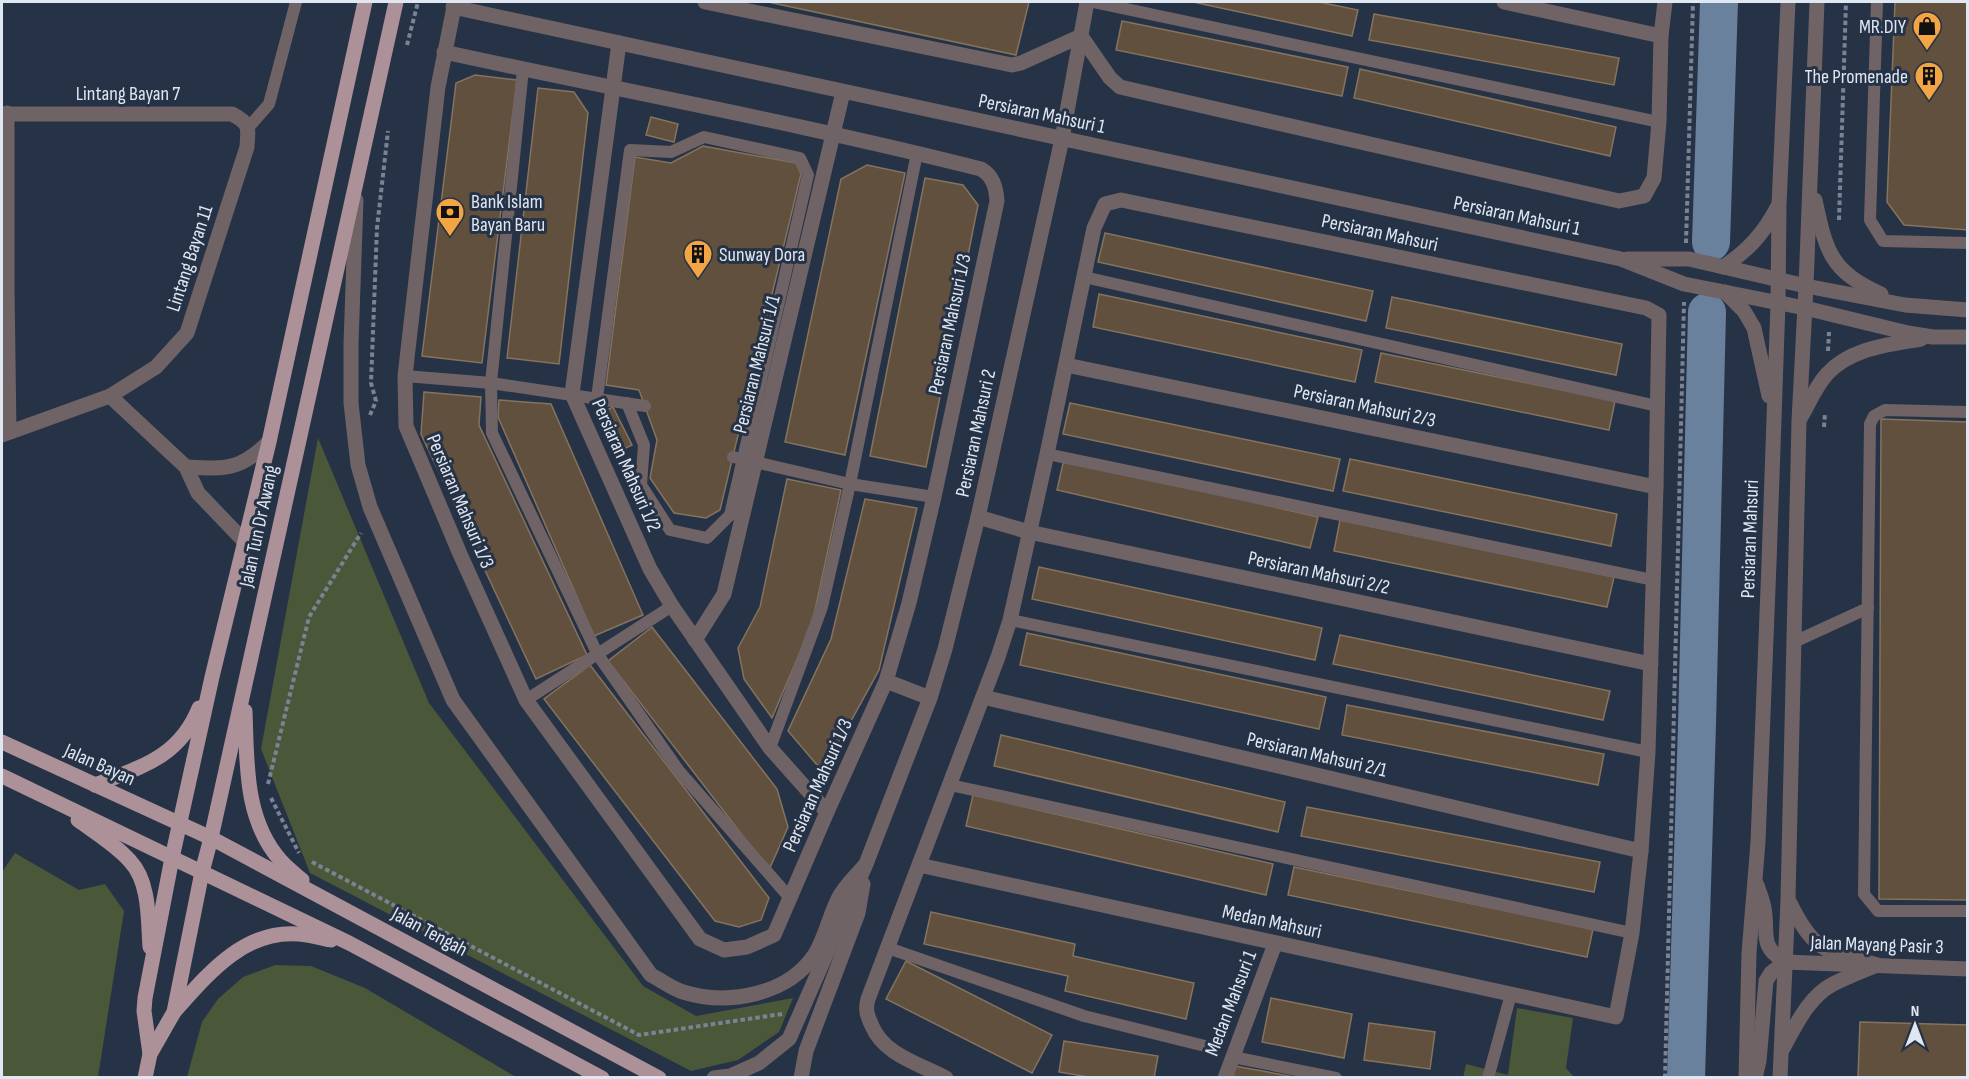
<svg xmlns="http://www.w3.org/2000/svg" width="1969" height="1079" viewBox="0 0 1969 1079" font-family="'Sofia Sans Condensed',sans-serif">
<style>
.green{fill:#4b5739}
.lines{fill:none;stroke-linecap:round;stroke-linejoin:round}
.river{stroke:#6a819d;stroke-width:38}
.building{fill:#60503d;stroke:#84735e;stroke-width:1.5}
.path{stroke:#798393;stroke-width:4;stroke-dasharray:4.5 3;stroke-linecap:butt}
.service{stroke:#6f6365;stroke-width:12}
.minor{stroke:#6f6365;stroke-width:15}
.tertiary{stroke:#6f6365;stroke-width:15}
.primary{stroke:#ac9298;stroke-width:15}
.labels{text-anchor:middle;stroke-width:6;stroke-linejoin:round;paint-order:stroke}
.poi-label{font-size:20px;fill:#dfe7f3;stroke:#263245;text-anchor:end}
.street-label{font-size:20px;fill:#dfe7f3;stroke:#263245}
</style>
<rect width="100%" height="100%" fill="#263245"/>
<g class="green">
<path d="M318 438 429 703 643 986 696 1016 793 998 779 1032 738 1060 691 1071 310 873 261 749Z"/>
<path d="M15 853 79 890 105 884 124 911 98 1077H2V872Z"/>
<path d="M275 965 311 966 365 988 516 1077H187L202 1022 218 999 243 977Z"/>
<path d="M1517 1008 1573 1018 1566 1068 1574 1077 1463 1078 1466 1064 1508 1075Z"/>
</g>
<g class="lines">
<g class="river">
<path d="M1711 242 1719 2"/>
<path d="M1686 1078 1697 725 1707 312"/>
</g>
</g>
<g class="building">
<path d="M768 2H1029L1016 55Z"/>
<path d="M1193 2H1319L1358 10 1352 36Z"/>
<path d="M1895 2H1968V230L1904 225 1887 202Z"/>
<path d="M1374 14 1619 58 1614 85 1369 40Z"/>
<path d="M1122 21 1348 67 1342 96 1116 50Z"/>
<path d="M1360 69 1616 127 1610 156 1354 98Z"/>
<path d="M475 75 517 80 482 363 422 356 456 83Z"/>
<path d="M538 88 574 92 588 113 559 364 507 358Z"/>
<path d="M651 117 678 124 674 142 646 135Z"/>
<path d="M703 146 796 163 801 174 720 510 706 518 674 513 650 478 657 440 639 390 606 385 635 157 671 163Z"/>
<path d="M867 165 905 173 845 455 785 442 841 179Z"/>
<path d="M925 178 963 185 978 205 926 467 870 456Z"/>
<path d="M1105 233 1373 291 1366 321 1098 262Z"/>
<path d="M1099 294 1362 350 1355 382 1093 327Z"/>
<path d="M1392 297 1622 344 1616 375 1386 328Z"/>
<path d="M1381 353 1615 401 1609 430 1375 382Z"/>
<path d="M424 392 481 397 479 425 587 655 536 679 421 434Z"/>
<path d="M499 400 551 404 643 615 594 636 498 417Z"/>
<path d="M1070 403 1340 459 1333 491 1063 434Z"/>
<path d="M613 407 632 445 618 452 599 414Z"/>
<path d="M1881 419 1968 422V900L1879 899Z"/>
<path d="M1064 459 1318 517 1310 548 1057 490Z"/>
<path d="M1350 459 1617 514 1611 546 1343 491Z"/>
<path d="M787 479 841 490 812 624 772 718 744 679 738 648 760 607Z"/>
<path d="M865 499 917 508 879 670 823 772 788 731 831 639Z"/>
<path d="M1340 520 1614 577 1607 607 1334 551Z"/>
<path d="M1039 567 1322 628 1315 660 1032 599Z"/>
<path d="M652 627 777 789 788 827 769 870 608 661Z"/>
<path d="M1027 633 1326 697 1319 729 1020 665Z"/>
<path d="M1340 635 1610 691 1603 720 1333 664Z"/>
<path d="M590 665 769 898 761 920 739 927 715 921 544 699Z"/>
<path d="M1347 705 1604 754 1598 785 1342 735Z"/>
<path d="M1001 735 1285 802 1278 832 994 766Z"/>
<path d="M973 795 1273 864 1266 895 966 826Z"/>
<path d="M1307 807 1600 862 1594 892 1301 836Z"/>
<path d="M1294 867 1593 929 1587 957 1288 895Z"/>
<path d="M931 912 1075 944 1073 956 1194 983 1186 1019 1065 991 1068 976 924 944Z"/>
<path d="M906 961 1052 1035 1032 1073 886 999Z"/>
<path d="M1271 998 1352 1014 1344 1058 1262 1042Z"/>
<path d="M1860 1022 1968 1025V1078H1858Z"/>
<path d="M1369 1023 1435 1032 1430 1069 1364 1060Z"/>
<path d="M1064 1041 1158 1056 1154 1078H1094L1059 1072Z"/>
<path d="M1235 1066 1300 1078H1233Z"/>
</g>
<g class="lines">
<g class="path">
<path d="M407 45 418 2"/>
<path d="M1839 220 1846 2"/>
<path d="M1686 243 1693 2"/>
<path d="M1828 351 1829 332"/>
<path d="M370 415 376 401 371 383 377 228 388 131"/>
<path d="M1824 427 1825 413"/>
<path d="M268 784 309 617 361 533"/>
<path d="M271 798 299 853"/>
<path d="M312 862 639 1035 782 1014"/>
<path d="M1665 1078 1684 302"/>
</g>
<g class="service">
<path d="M1093 2 1659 122"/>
<path d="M1877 2 1870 220 1883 241 1968 243"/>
<path d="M523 69 491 383 492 433 598 655 679 771 790 898"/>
<path d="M248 128 269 104 296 2"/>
<path d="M1084 277 1657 406"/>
<path d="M405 376 491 383 645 406"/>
<path d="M597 398 630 150 671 152 704 137 800 158 808 175 730 515 707 538 670 530 641 485 644 445 627 403"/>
<path d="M1968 412 1885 410 1874 416 1870 424 1864 894 1878 911H1968"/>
<path d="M1047 454 1653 580"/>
<path d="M733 457 850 484 934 497"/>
<path d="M1010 620 1648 752"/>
<path d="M1794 642 1868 608"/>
<path d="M526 700 672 606"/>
<path d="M770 748 822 607 850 484 917 153"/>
<path d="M950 785 1632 933"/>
<path d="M888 948 1084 1016 1213 1048"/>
<path d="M1233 1057 1336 1078"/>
<path d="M1488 1078 1511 994"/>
</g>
<g class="minor">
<path d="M705 2 1012 65 1021 63 1081 36"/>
<path d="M1504 2 1661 36"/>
<path d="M1081 36 1110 78 1120 87 1619 201 1644 196 1654 178 1659 122 1661 36 1665 2"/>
<path d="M619 43 572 394 650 569 672 606 770 748 827 812"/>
<path d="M444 52C623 91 803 124 981 169 993 176 996 187 997 201L934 497 909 603 886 681 827 812 774 935 747 947 724 950 700 939 526 700 460 554 406 426 405 376 438 87 455 2"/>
<path d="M7 113V285L9 432"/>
<path d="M2 114H232C251 124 248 128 247 147L187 333 156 367 110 396 2 435"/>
<path d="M356 200 351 344V403L358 465 370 507 453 700 651 975C661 980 672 989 683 992 728 1006 788 995 815 954 825 938 829 917 838 899 844 886 857 875 866 864"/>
<path d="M1066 365 1656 487"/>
<path d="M110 396 186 467 198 493 244 541"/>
<path d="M186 467C225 469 239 471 269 442"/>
<path d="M978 517 1029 532 1651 664"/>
<path d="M695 640 724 594 843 92"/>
<path d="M886 681 930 698"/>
<path d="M983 697 1641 851"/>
<path d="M919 865 1616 1017 1632 933 1641 851 1648 752 1656 487 1659 315 1646 308 1121 200 1105 204 1094 228 1047 454 1010 620 998 657 868 999C865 1010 867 1015 872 1026 884 1055 920 1064 946 1078"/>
<path d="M1785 962 1968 969"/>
<path d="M714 1078 730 1076 759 1063 789 1039 866 864 930 698 945 649 978 517 1062 139 1087 2"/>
<path d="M801 1078 806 1051 858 913 863 884"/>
<path d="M1225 1078 1275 944"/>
</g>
<g class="tertiary">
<path d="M453 7 1621 259 1684 284 1805 308 1908 333 1933 337H1968"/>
<path d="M1815 200C1826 251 1830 271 1881 294"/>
<path d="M1627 259H1689L1806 286 1905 305 1968 310"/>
<path d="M1723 267C1748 251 1764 233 1778 206"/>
<path d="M1725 292 1744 311 1754 328 1769 396"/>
<path d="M1801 417C1809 403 1816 386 1827 374 1851 348 1888 345 1921 339"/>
<path d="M1757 885C1759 892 1763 900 1764 908 1769 934 1758 945 1785 962"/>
<path d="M1790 903C1814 953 1827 951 1877 965"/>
<path d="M1782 1050C1795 1027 1808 997 1833 984 1847 977 1862 971 1877 965"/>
<path d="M1746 1078 1749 953 1758 842 1769 563 1778 303 1779 205 1788 2"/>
<path d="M1755 1078 1759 1061 1766 981 1771 973 1785 962"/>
<path d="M1780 1078 1788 900 1799 421 1806 286 1817 2"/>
</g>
<g class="primary">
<path d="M245 711C247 762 244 820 281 861 287 868 295 874 302 880"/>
<path d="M2 742 211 838 659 1078"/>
<path d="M2 776 349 943 602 1078"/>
<path d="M95 785C140 767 179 758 199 708"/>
<path d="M78 820C96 833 116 845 130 861 150 882 148 920 150 947"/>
<path d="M174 1012C207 975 244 929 299 934 310 935 321 938 331 940"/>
<path d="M150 1054 144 1011 145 998 172 858 212 677 269 442 365 2"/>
<path d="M145 1078 150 1054 174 1012 202 872 211 838 396 2"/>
</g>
</g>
<defs>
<g id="shop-pin" transform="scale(1.5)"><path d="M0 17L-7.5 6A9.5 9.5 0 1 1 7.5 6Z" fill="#f2a542" stroke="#263245"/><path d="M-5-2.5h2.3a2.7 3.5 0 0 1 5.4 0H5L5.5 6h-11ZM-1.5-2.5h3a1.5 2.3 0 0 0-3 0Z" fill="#111"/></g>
<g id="building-pin" transform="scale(1.5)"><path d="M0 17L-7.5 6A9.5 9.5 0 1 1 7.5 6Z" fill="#f2a542" stroke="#263245"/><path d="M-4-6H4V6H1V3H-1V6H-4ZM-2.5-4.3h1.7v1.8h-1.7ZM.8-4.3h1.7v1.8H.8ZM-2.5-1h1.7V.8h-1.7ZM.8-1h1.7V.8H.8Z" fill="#111"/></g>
<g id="bank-pin" transform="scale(1.5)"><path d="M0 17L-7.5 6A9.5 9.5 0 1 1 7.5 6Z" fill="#f2a542" stroke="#263245"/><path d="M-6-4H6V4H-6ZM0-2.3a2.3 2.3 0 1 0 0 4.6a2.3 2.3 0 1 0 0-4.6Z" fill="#111"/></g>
</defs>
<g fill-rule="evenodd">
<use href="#shop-pin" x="1927" y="26"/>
<use href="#building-pin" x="1929" y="76"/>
<use href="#bank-pin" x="450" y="212"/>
<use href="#building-pin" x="698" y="254"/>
</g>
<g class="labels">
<g class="poi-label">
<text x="1906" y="33">MR.DIY</text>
<text x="1908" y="83">The Promenade</text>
<text x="471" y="208" text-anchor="start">Bank Islam<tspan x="471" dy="23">Bayan Baru</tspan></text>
<text x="719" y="261" text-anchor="start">Sunway Dora</text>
</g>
<g class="street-label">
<text x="128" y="100">Lintang Bayan 7</text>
<text transform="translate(1042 113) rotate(12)" y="7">Persiaran Mahsuri 1</text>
<text transform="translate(1517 215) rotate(12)" y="7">Persiaran Mahsuri 1</text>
<text transform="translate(1380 232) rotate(12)" y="7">Persiaran Mahsuri</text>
<text transform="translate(189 258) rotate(-72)" y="7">Lintang Bayan 11</text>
<text transform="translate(949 324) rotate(-78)" y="7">Persiaran Mahsuri 1/3</text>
<text transform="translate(756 364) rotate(-76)" y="7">Persiaran Mahsuri 1/1</text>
<text transform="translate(1365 405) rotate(12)" y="7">Persiaran Mahsuri 2/3</text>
<text transform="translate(975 433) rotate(-78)" y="7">Persiaran Mahsuri 2</text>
<text transform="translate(627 465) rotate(66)" y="7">Persiaran Mahsuri 1/2</text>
<text transform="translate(461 501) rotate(67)" y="7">Persiaran Mahsuri 1/3</text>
<text transform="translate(258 526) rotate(-78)" y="7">Jalan Tun Dr Awang</text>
<text transform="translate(1749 539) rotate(-88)" y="7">Persiaran Mahsuri</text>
<text transform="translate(1319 572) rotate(12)" y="7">Persiaran Mahsuri 2/2</text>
<text transform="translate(1317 754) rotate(13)" y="7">Persiaran Mahsuri 2/1</text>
<text transform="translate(100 764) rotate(24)" y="7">Jalan Bayan</text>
<text transform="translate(817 785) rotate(-66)" y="7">Persiaran Mahsuri 1/3</text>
<text transform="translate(1272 921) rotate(12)" y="7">Medan Mahsuri</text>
<text transform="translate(430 931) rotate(28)" y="7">Jalan Tengah</text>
<text transform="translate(1877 944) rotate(2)" y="7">Jalan Mayang Pasir 3</text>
<text transform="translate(1230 1003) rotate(-69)" y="7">Medan Mahsuri 1</text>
</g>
</g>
<rect width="1969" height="1079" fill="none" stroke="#dfe7f3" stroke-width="6"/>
<g transform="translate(1915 1025)" stroke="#263245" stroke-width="4.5" paint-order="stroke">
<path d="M0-4.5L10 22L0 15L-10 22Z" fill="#dfe7f3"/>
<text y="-9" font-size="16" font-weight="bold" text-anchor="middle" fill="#dfe7f3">N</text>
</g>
</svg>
